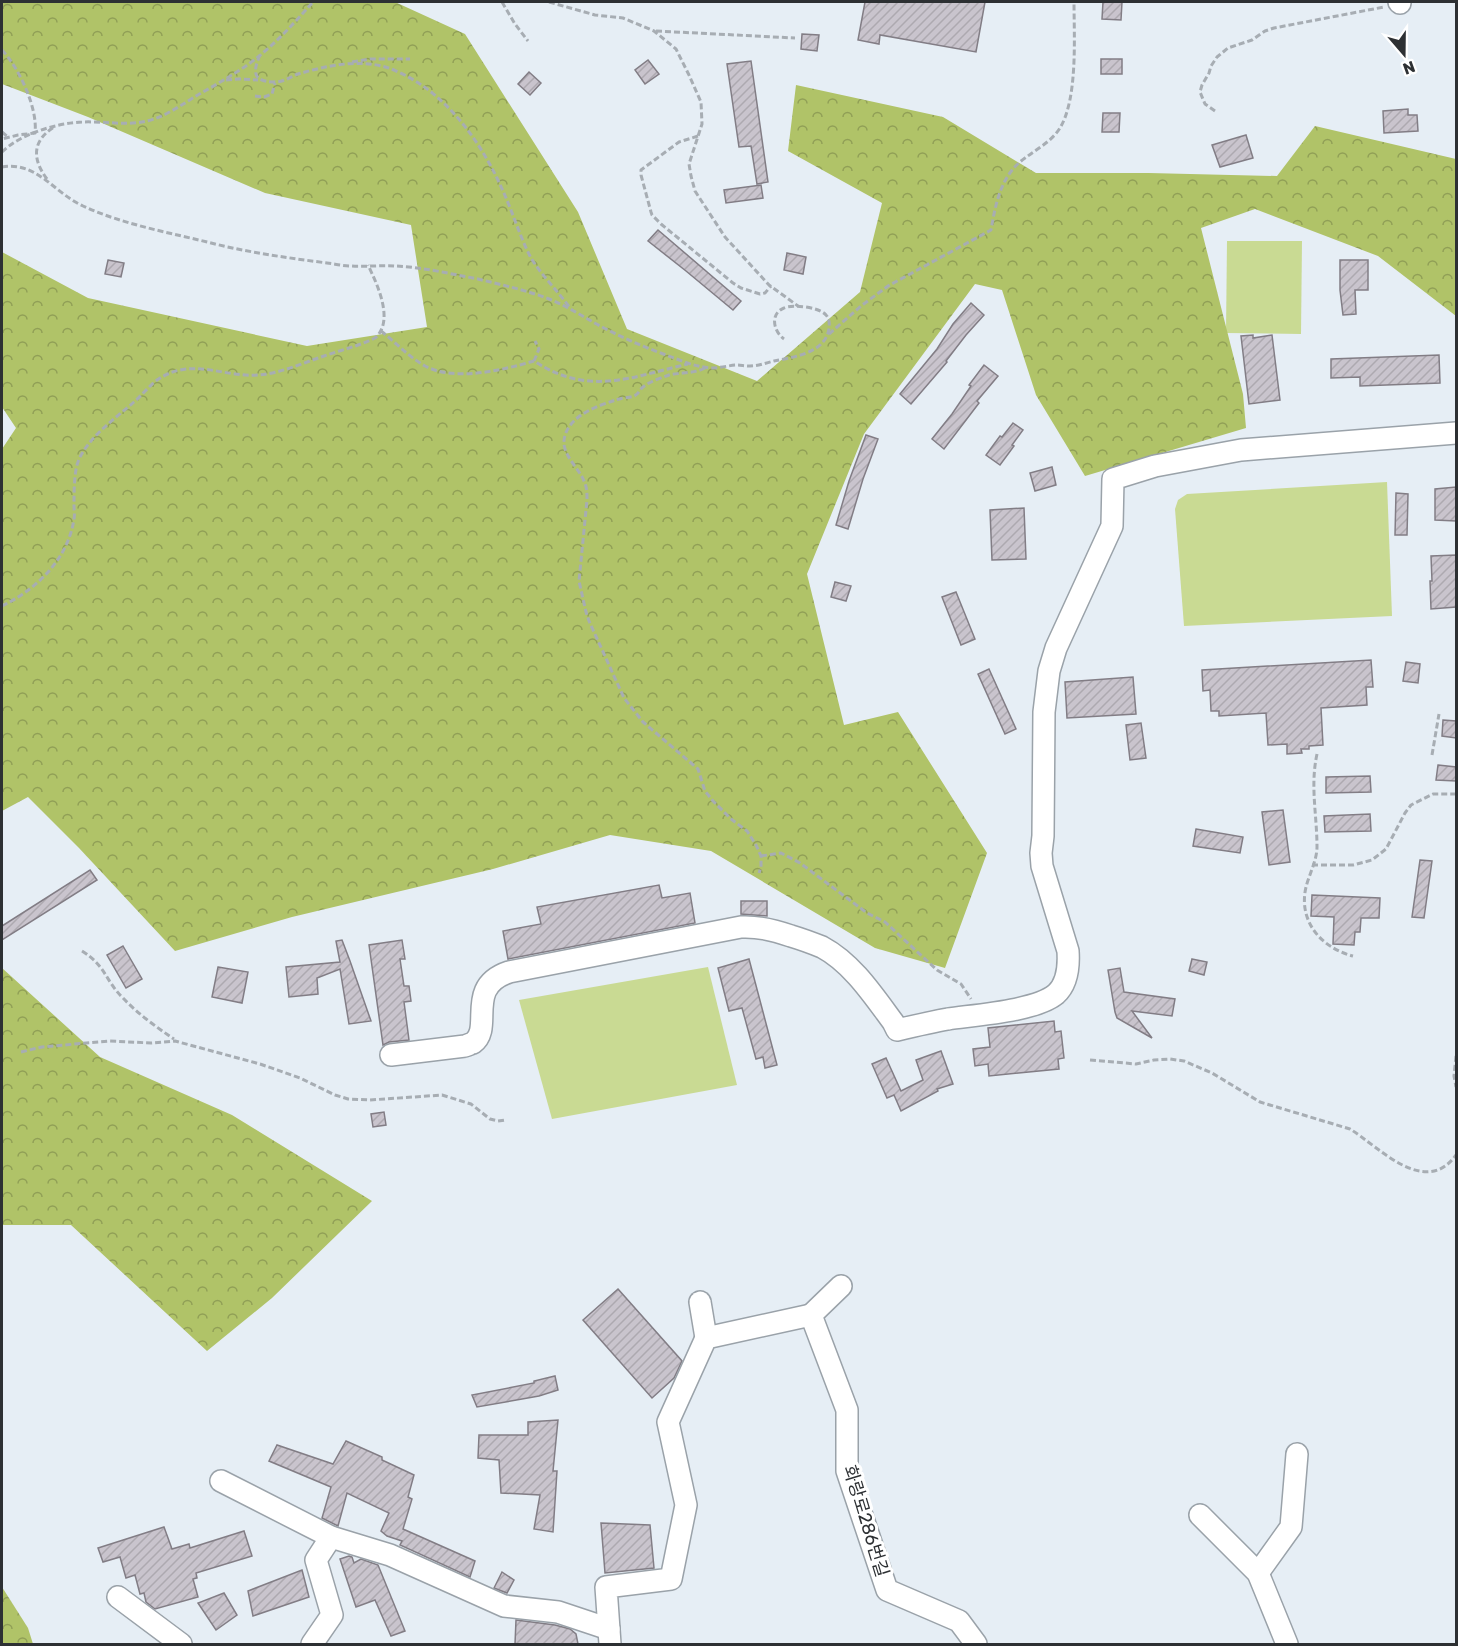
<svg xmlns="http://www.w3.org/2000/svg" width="1458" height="1646" viewBox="0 0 1458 1646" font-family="Rubik,'Noto Sans KR',sans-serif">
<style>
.green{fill:#c9da93}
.forest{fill:url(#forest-crowns)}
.building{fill:url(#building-hatch);stroke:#827d85;stroke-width:1.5}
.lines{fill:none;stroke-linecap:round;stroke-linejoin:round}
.minor-casing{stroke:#9aa2a9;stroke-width:24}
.path{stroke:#a7adb3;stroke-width:3;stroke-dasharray:6 3;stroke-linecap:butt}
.minor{stroke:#fff;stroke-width:21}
.labels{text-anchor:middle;stroke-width:6;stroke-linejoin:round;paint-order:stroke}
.street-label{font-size:18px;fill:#2d3033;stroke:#fff}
</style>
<defs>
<pattern id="forest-crowns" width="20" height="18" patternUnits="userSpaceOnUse" patternTransform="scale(1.5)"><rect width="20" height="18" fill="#b0c368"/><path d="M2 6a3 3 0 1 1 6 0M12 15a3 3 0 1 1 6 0" fill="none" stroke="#909f56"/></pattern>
<pattern id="building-hatch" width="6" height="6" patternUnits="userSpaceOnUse" patternTransform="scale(1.5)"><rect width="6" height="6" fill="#c9c4cd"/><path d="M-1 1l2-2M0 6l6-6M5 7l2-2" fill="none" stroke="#ada9b0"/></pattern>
</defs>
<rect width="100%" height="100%" fill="#e6eef5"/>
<g class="green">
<path d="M1227 241H1302L1301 334 1226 333Z"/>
<path d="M1387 482 1392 616 1184 626 1175 509 1178 500 1187 494Z"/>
<path d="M708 967 737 1085 552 1119 519 1000Z"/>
</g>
<g class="forest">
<path d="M2 2H395L465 34 578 212 627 329 757 381 860 292 882 203 788 151 796 85 943 117 1036 173H1149L1277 176 1315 126 1456 159V316L1378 256 1255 209 1201 228 1243 394 1246 428 1085 476 1036 395 1002 290 975 284 864 434 807 574 844 725 898 712 987 853 945 968 875 948 711 851 610 835 493 869 292 917 175 951 79 848 28 797 2 811V449L16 428 2 407V252L88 298 307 346 427 327 411 225 265 193 88 117 2 84Z"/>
<path d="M2 968 100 1057 232 1115 372 1201 272 1298 207 1351 71 1225H2Z"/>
<path d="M2 1587 28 1628 33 1644H2Z"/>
</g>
<g class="building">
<path d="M865 2H985L976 52 880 35 879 44 858 40Z"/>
<path d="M1103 2H1122L1121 20 1102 19Z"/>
<path d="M802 34 819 35 817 51 801 49Z"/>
<rect x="1101" y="59" width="21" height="15"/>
<path d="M648 60 659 74 645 84 635 70Z"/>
<path d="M751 61 768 182 757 184 751 146 739 147 727 64Z"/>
<path d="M529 72 541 83 530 95 518 84Z"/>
<path d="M1408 109V115H1417L1418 131 1384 133 1383 111Z"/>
<path d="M1103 113H1120L1119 132H1102Z"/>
<path d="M1246 135 1253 158 1220 167 1212 145Z"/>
<path d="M761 185 763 198 726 203 724 190Z"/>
<path d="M658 230 741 301 733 310 686 271 648 241Z"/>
<path d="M787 253 806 257 803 274 784 270Z"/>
<path d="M108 260 124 263 121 277 105 274Z"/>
<path d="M1340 260H1368V290H1355L1356 314 1343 315 1340 290Z"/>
<path d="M971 303 984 315 966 335 946 361 947 362 911 404 900 394 937 349 953 324Z"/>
<path d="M1253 335V338L1272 335 1280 400 1249 404 1241 336Z"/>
<path d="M1439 355 1440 383 1360 386V377L1331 378V359Z"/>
<path d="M984 365 998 376 977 401 979 403 944 449 932 439 952 414 971 386 969 385Z"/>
<path d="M1013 423 1023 430 1012 445 1014 446 1000 465 986 455 1000 436 1002 437Z"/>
<path d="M866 435 878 439 863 479 848 529 836 525 849 481Z"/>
<path d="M1052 467 1056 485 1035 491 1030 473Z"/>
<path d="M1456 487V521L1435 520V489Z"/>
<path d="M1396 493 1408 494 1407 535H1395Z"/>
<path d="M1024 508 1026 559 992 560 990 510Z"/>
<path d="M1456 555V607L1431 609 1430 581H1432L1431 556Z"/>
<path d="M835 582 851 586 846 601 831 597Z"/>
<path d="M956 592 975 639 961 645 942 597Z"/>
<path d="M1371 660 1373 687H1366L1367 705 1321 708 1323 745 1309 746V749H1301L1302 753 1287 754V744L1268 745 1266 713 1219 716V711H1211L1210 690 1203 691 1202 670Z"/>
<path d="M1406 662 1420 664 1418 683 1403 681Z"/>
<path d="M989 669 1016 729 1005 734 978 674Z"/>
<path d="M1133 677 1136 714 1067 718 1065 682Z"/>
<path d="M1443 720 1456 721V738L1442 736Z"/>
<path d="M1141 723 1146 758 1130 760 1126 725Z"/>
<path d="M1438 765 1456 767V781L1436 780Z"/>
<path d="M1370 776 1371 792 1326 793V777Z"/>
<path d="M1283 810 1290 862 1269 865 1262 812Z"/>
<path d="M1370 814 1371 831 1325 832 1324 816Z"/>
<path d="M1196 829 1243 837 1240 853 1193 846Z"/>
<path d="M1420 860 1432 861 1424 918 1412 917Z"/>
<path d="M90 870 97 880 2 940V926Z"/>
<path d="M659 885 662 898 690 893 695 923 508 959 503 931 541 924 537 907Z"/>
<path d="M1312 895 1380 898 1379 918H1361L1360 932H1355L1354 945 1333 944 1334 917 1311 916Z"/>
<path d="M741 901H767V916L741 914Z"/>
<path d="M342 940 350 961 371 1021 349 1024 340 969 317 978 318 994 289 997 286 967 340 962 336 941Z"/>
<path d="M402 940 405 959H400L404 986H409L411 1001 404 1002 409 1040 389 1042 383 1045 369 945Z"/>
<path d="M123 946 142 979 126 988 107 955Z"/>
<path d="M749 959 777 1065 765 1068 763 1057 756 1059 742 1008 729 1011 718 968Z"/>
<path d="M1192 959 1207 962 1204 975 1189 971Z"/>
<path d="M218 967 248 972 242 1003 212 997Z"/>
<path d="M1120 968 1124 992 1175 999 1172 1016 1132 1011 1152 1038 1117 1018 1115 1012 1108 970Z"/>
<path d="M1054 1021 1055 1032 1061 1031 1064 1058 1058 1059 1059 1069 989 1076 988 1064 975 1066 973 1049 990 1047 988 1028Z"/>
<path d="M941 1051 953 1084 937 1089 938 1091 901 1111 894 1095 887 1098 872 1064 886 1058 901 1091 923 1080 916 1060Z"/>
<path d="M384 1112 386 1125 373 1127 371 1114Z"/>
<path d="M618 1289 682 1361 674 1378 652 1398 583 1320Z"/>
<path d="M555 1376 558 1390 539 1396 477 1407 472 1395 534 1383V1381Z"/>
<path d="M558 1420 553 1471H557L553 1532 534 1529 540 1495 501 1493 499 1460 478 1458 479 1435H528V1422Z"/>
<path d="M346 1441 382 1457V1460L414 1475 408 1497 412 1499 403 1529 475 1561 470 1577 400 1545 402 1541 387 1536 381 1531 389 1513 347 1493 338 1526 322 1518 331 1487 269 1461 277 1445 333 1464Z"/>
<path d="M601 1523 650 1525 654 1568 605 1573Z"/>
<path d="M164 1527 172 1549 189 1544 190 1548 244 1531 252 1556 196 1573 197 1578 193 1579 198 1597 155 1609 146 1602 144 1593 140 1594 135 1575 126 1578 120 1557 103 1562 98 1548Z"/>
<path d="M349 1556 352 1557 354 1563 361 1559 378 1565 405 1631 391 1636 375 1600 356 1607 340 1559Z"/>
<path d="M302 1570 309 1597 253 1616 248 1591Z"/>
<path d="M502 1572 514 1580 507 1593 494 1588Z"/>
<path d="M224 1593 237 1615 216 1630 198 1603Z"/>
<path d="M516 1620 555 1625 570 1629 576 1634 578 1644H515Z"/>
</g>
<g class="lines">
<g class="minor-casing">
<g id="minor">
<path d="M1399 2 1400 3"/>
<path d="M391 1055 465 1046C466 1046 472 1043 473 1043 494 1028 464 987 509 972L741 927C759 926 774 930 791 936 801 939 812 943 822 947 852 963 873 995 893 1022L897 1030C914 1026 931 1022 948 1019 975 1015 1036 1011 1056 994 1068 983 1069 966 1068 951L1042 866 1041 853 1043 836 1044 712 1049 671 1056 648 1112 526 1113 479 1155 466 1241 450 1456 433"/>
<path d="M700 1302 706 1338"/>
<path d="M811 1315 841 1286"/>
<path d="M221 1481 331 1537 390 1555 504 1606 558 1612 609 1629"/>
<path d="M1200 1515 1258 1573 1287 1644"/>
<path d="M1258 1573 1291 1527 1297 1454"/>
<path d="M118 1597 181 1644"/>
<path d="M312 1644 332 1615 316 1560 331 1537"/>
<path d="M610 1644 606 1587 671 1579 686 1505 668 1422 706 1338 811 1315 847 1410V1471L887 1590 959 1621 976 1644"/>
</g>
</g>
<g class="path">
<path d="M502 2 515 24 528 41"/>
<path d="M549 2 595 15 623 18 654 31 676 49 689 75 701 102 702 124 689 164 691 176 695 191 725 237 769 285 798 306"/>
<path d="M656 31 795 38"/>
<path d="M2 50C19 68 38 108 35 133L18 135 2 139"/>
<path d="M260 55C253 71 252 81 273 82 282 83 290 77 298 74 329 65 366 57 396 71 446 92 482 143 503 191 513 213 520 237 531 258 542 276 558 291 570 308"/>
<path d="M352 62 370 59H410"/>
<path d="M226 80 239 79 258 80"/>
<path d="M255 96 264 97 272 94 275 83"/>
<path d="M1215 111 1205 104 1200 92 1202 85 1209 73 1211 66 1217 57 1228 48 1252 40 1265 31 1274 28 1384 7"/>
<path d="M2 132 8 137"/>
<path d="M698 136 679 142 641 170V175L651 212 652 215 661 224 733 283 741 288 760 294 765 293 771 286"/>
<path d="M2 152C20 134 57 123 82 122 104 121 126 126 147 121 164 117 180 106 196 96 217 84 239 72 258 57 278 41 296 21 313 2"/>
<path d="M2 167C37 161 54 193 83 206 124 225 172 233 215 244 252 253 289 258 327 263 335 264 343 266 351 266 366 267 381 265 395 266 422 267 451 274 478 279 502 285 526 290 549 299 570 307 589 321 610 331 633 343 658 352 682 361 692 365 701 367 711 368 719 368 727 366 735 365 740 365 745 366 750 366 758 366 766 363 774 361 793 357 821 354 828 333 830 327 830 319 826 315 819 307 793 304 784 308 769 314 774 332 784 339"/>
<path d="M47 179C32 159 32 141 54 127"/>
<path d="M381 331C395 342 409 357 425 366 455 382 503 370 534 361 589 397 631 377 688 364"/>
<path d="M829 334 861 306 888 286 991 230C996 202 1001 175 1025 158 1037 149 1052 141 1060 128 1078 98 1074 36 1074 2"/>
<path d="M534 361 539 349 535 341"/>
<path d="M705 368C694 374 681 372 669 375 661 378 650 381 643 387 639 390 639 394 634 396 628 398 621 398 616 400 596 406 566 417 564 441 563 456 579 468 584 481 587 487 587 493 587 500L579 581 586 612 589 621 624 698 643 722 698 769 705 791 713 801 731 819 747 831 756 845 761 856V867L759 873"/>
<path d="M2 606C37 589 68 559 74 519 75 515 74 510 74 506 74 493 74 477 77 465 84 440 116 418 134 402 142 395 149 386 157 380 192 356 223 378 259 375 281 373 303 363 324 356 341 350 359 346 375 338 395 321 377 284 368 265"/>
<path d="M1317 754C1310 786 1317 815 1317 847 1317 860 1309 875 1306 887 1298 921 1321 948 1353 956"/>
<path d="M1432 755 1439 714"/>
<path d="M761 856 781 853 800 863 867 913 885 922 937 970 961 984 971 999"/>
<path d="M1312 865H1353L1372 860 1386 849 1405 813 1411 805 1433 794H1456"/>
<path d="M82 951C106 966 105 980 122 997 137 1013 156 1027 174 1039"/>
<path d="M21 1052 42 1047 109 1041 151 1043 175 1041 260 1064 300 1078 335 1095 348 1099 370 1100 442 1095 471 1104 490 1119 498 1121 505 1120"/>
<path d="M1456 1056 1454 1076 1456 1087"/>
<path d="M1090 1060 1136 1064 1154 1060 1170 1059 1184 1061 1212 1073 1260 1102 1350 1129C1379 1147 1425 1198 1456 1155"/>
</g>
<use href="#minor" class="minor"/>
</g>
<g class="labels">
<g class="street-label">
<text transform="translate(866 1521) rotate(73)" y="6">화랑로286번길</text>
</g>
</g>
<rect width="1458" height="1646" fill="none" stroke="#2d3033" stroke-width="6"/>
<g transform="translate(1404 54) rotate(160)" stroke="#ffffff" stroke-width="4.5" paint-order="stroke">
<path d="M0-4.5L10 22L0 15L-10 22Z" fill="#2d3033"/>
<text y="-9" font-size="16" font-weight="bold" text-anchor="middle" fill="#2d3033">N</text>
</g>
</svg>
